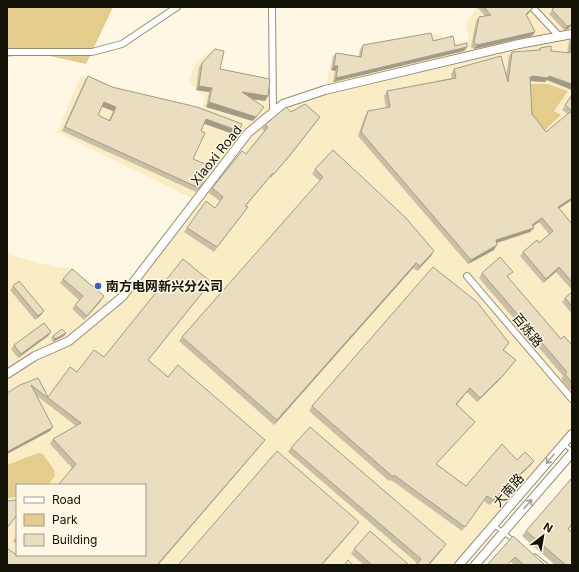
<svg xmlns="http://www.w3.org/2000/svg" width="579" height="572" viewBox="0 0 579 572" font-family="Inter,'Noto Sans SC',sans-serif">
<style>
.built{fill:#faedc6;fill-rule:evenodd}
.green{fill:#e4cd8c}
.lines{fill:none;stroke-linecap:round;stroke-linejoin:round}
.service-casing{stroke:#978d71;stroke-width:5}
.minor-casing{stroke:#978d71;stroke-width:8}
.tertiary-casing{stroke:#978d71;stroke-width:10}
.service{stroke:#fff;stroke-width:3}
.minor{stroke:#fff;stroke-width:6}
.tertiary{stroke:#fff;stroke-width:8}
.wall{fill:#c8bfa5;fill-rule:evenodd}
.shaded-wall{fill:#a39b86}
.building{fill:#e9dec0;stroke:#a39b86;fill-rule:evenodd}
.oneway{stroke:#a1a09b}
.poi-dot{fill:#3b5ecf;stroke:#fdf7e4;stroke-width:1.5}
.labels{text-anchor:middle;stroke-width:3;stroke-linejoin:round;paint-order:stroke}
.street-label{font-size:13px;fill:#141106;stroke:#fdf7e4}
.poi-label{font-size:13px;font-weight:bold;fill:#141106;stroke:#fdf7e4;text-anchor:start}
</style>
<rect width="100%" height="100%" fill="#fdf7e4"/>
<path class="built" d="M477 7H572V434L459 565H7V254L55 267 73 268 113 303 195 200 57 132 81 75 108 86 202 110 205 98 188 81 195 65 211 50 223 53 220 71 270 82 269 99 271 108 325 90 332 55 357 60 359 48 441 33 444 45 469 40 466 24ZM17 485H145V555H17Z"/>
<g class="green">
<path d="M7 7H113L86 64 36 53 7 57Z"/>
<path d="M530 84H548L568 91 554 111 561 115 543 132 531 117Z"/>
<path d="M38 453 43 454 54 470 55 476 48 485H17V497L7 498V465Z"/>
</g>
<g class="lines">
<g class="service-casing">
<g id="service">
<path d="M564 444 572 451"/>
<path d="M495 526 513 540"/>
<path d="M535 556 546 565"/>
</g>
</g>
<g class="minor-casing">
<g id="minor">
<path d="M272 7 273 112"/>
<path d="M532 7 559 36"/>
<path d="M7 52H92L122 44 177 7"/>
<path d="M467 276 572 399"/>
</g>
</g>
<g class="tertiary-casing">
<g id="tertiary">
<path d="M7 374 35 356 69 341 122 297 248 133 283 104 325 90 519 44 572 34"/>
<path d="M459 565 572 434"/>
<path d="M475 565 572 453"/>
</g>
</g>
<use href="#service" class="service"/>
<use href="#minor" class="minor"/>
<use href="#tertiary" class="tertiary"/>
</g>
<g class="wall">
<path d="M479 7H533L530 12 526 15 535 32 532 36 474 49 471 47 476 21 479 17 485 16 478 8Z"/>
<path d="M553 7H572V25L568 29 564 30 549 14 554 8Z"/>
<path d="M572 36V90L547 80 545 82 530 81 532 114 546 132 568 114 562 110 572 95V200L559 208 572 224V290L556 272 543 283 520 256 523 252 539 243 549 234 539 222 533 226 534 228 530 232 497 243 494 250 468 264 358 136 365 116 368 111 386 108 384 96 387 91 452 78 451 74 454 69 506 75 509 56 512 52 538 50 540 48 551 51 567 53 569 41Z"/>
<path d="M433 41 455 46 467 47 464 51 333 82 335 71 331 70 333 57 336 53 359 57 360 50 363 45Z"/>
<path d="M202 63 220 69 268 96 265 101 251 99 253 121 206 107 209 92 196 90 199 67Z"/>
<path d="M88 76 112 87 236 135 204 124 201 131 193 159 203 182 196 192 62 131 85 80ZM102 107 113 111 109 120 98 115Z"/>
<path d="M291 112 317 121 287 160 286 159 271 178 270 177 246 206 248 207 214 252 184 232 206 201 215 208 220 201 209 193 212 188 246 154 264 131 262 129 265 125Z"/>
<path d="M315 169 431 256 417 271 413 268 274 425 179 341 182 337 320 181 312 174Z"/>
<path d="M482 273 509 277 508 278 561 339 572 345V391L568 388 561 379 563 376 479 278Z"/>
<path d="M63 279 101 301 84 320 72 309 79 300 60 283Z"/>
<path d="M211 282 148 360 168 377 262 444 158 565H7L15 554 17 555 72 468 50 444 53 439 76 426 37 396 50 431 7 454V393L38 378 48 397 77 372 104 357Z"/>
<path d="M13 286 41 315 35 320 10 290Z"/>
<path d="M572 292V314L562 302 565 298Z"/>
<path d="M66 333 64 336 53 342 51 338 53 336Z"/>
<path d="M48 336 18 358 11 349 14 345Z"/>
<path d="M506 348 504 350 516 360 497 383H496L477 402 467 392 456 405 475 422 471 426 436 464 466 486 517 460 531 465 489 505 484 501 462 531 391 480 389 481 309 411 312 406Z"/>
<path d="M291 448 443 549 429 565H416L417 563 288 452Z"/>
<path d="M572 478V525L569 529 572 565H555L522 536 526 531Z"/>
<path d="M17 535V544L13 541Z"/>
<path d="M513 536 545 565H515L511 562Z"/>
<path d="M354 549 409 565H364L351 554Z"/>
</g>
<g class="shaded-wall">
<path d="M533 8 530 12 523 18 526 14Z"/>
<path d="M572 24V25L568 29 564 30 567 26Z"/>
<path d="M535 32 532 36 474 49 477 45Z"/>
<path d="M467 47 464 51 333 82 336 78Z"/>
<path d="M334 66H338L335 71 331 70Z"/>
<path d="M532 76H549L572 84V90L547 80 545 82 530 81V77Z"/>
<path d="M199 86 212 88 209 92 196 90Z"/>
<path d="M242 92 268 96 265 101 239 97Z"/>
<path d="M104 102 116 107 113 111 101 106Z"/>
<path d="M209 102 264 107 253 121 206 107Z"/>
<path d="M206 119 239 131 236 135 203 123Z"/>
<path d="M572 198V200L555 211 558 207Z"/>
<path d="M542 218 539 222 529 229 532 225Z"/>
<path d="M534 228 530 232 493 244 496 240Z"/>
<path d="M497 245 494 250 468 264 471 260Z"/>
<path d="M434 251 431 256 417 271 420 266Z"/>
<path d="M416 263 413 268 274 425 277 420Z"/>
<path d="M559 267 556 272 543 283 546 279Z"/>
<path d="M211 282 208 286 145 364 148 360Z"/>
<path d="M104 296 101 301 84 320 87 316Z"/>
<path d="M44 311 41 315 35 320 38 316Z"/>
<path d="M51 332 48 336 18 358 21 354Z"/>
<path d="M66 333 64 336 53 342 55 339Z"/>
<path d="M500 378 496 383 477 402 480 398Z"/>
<path d="M470 388 467 392 453 409 456 404Z"/>
<path d="M475 422 471 426 432 468 436 464Z"/>
<path d="M53 427 50 431 7 454V452Z"/>
<path d="M265 440 262 444 158 565H157Z"/>
<path d="M534 461 531 465 489 505 493 500Z"/>
<path d="M359 522 356 526 322 565H321Z"/>
<path d="M446 544 429 565H428Z"/>
</g>
<g class="building">
<path d="M484 7H533V8L526 14 535 32 477 45 474 42 479 17 491 15Z"/>
<path d="M554 7H572V24L571 25 567 26 552 10Z"/>
<path d="M431 33 433 41 453 36 455 46 467 43V47L336 78 338 66H334L336 53 361 57 363 45Z"/>
<path d="M572 36V84L549 76 548 78 532 76V77H530L532 114 546 132 570 112 572 115V198L558 207 572 224V282L559 267 546 279 523 252 537 240 539 243 553 231 542 218 532 225 534 228 496 240 497 245 471 260 361 132 368 111 390 107 387 91 456 78 454 69 501 56 508 82 512 52 540 50V48L551 46V51L570 53Z"/>
<path d="M215 49 224 51 220 69 270 79 268 96 242 92 264 107 256 117 209 102 212 88 199 86 202 63Z"/>
<path d="M88 76 112 87 197 107 242 124 239 131 206 119 201 131 205 133 193 159 210 166 203 182 199 188 65 127ZM104 102 116 107 110 121 98 115Z"/>
<path d="M572 95V111L565 105Z"/>
<path d="M305 104 320 117 290 155 274 174 273 173 245 206 248 207 217 247 187 228 206 201 215 208 223 197 212 188 242 151 246 154 268 127 265 125 286 107 291 112Z"/>
<path d="M333 150 406 218 434 251 420 266 416 263 277 420 182 337 323 177 315 169Z"/>
<path d="M500 257 513 272 507 276 561 339 564 336 572 345V383L565 374 567 372 482 273Z"/>
<path d="M183 259 211 282 148 360 168 377 178 365 265 440 157 565H7V548L15 554 17 552V555H145V485H58L76 464 53 439 81 423 31 385 53 427 7 452V393L20 385 38 378 48 397 70 367 77 372 94 350 104 357Z"/>
<path d="M433 267 477 302 509 343 503 350 516 360 500 379V378L480 398 470 388 456 404 475 422 436 464 466 486 502 444 517 460 525 452 534 461 493 500 487 496 465 527 394 475 393 477 312 406Z"/>
<path d="M72 269 104 296 87 316 75 305 83 296 63 279Z"/>
<path d="M19 281 44 311 38 316 13 286Z"/>
<path d="M572 292V306L565 298Z"/>
<path d="M44 323 51 332 21 354 14 345Z"/>
<path d="M62 329 66 333 55 339 53 336Z"/>
<path d="M310 427 446 544 428 565H416L421 559 291 448Z"/>
<path d="M277 451 359 522 321 565H180L179 564Z"/>
<path d="M572 478V524L568 529 572 532V565H566L526 531Z"/>
<path d="M17 500V515L7 528V501Z"/>
<path d="M370 531 409 565H372L354 549Z"/>
<path d="M513 536 545 565H524L515 557 507 565H487Z"/>
<path d="M348 560 353 565H344Z"/>
</g>
<defs><path id="oneway-shaft" d="M-6 0H5M1.5-3L5.5 0L1.5 3" fill="none" stroke-width="1.6" stroke-linecap="round" stroke-linejoin="round"/></defs>
<g class="oneway">
<use href="#oneway-shaft" transform="translate(550 459) rotate(131)"/>
<use href="#oneway-shaft" transform="translate(528 504) rotate(-49)"/>
</g>
<circle class="poi-dot" cx="98" cy="286" r="4"/>
<g class="labels">
<g class="street-label">
<text transform="translate(216 155) rotate(-51)" y="5">Xiaoxi Road</text>
<text transform="translate(528 330) rotate(50)" y="5">百炼路</text>
<text transform="translate(508 490) rotate(-49)" y="5">大南路</text>
</g>
<g class="poi-label">
<text x="106" y="291">南方电网新兴分公司</text>
</g>
</g>
<rect width="579" height="572" fill="none" stroke="#141106" stroke-width="16"/>
<rect x="16" y="484" width="130" height="72" fill="#fdf7e4" stroke="#a09b8b"/>
<rect x="24" y="497" width="20" height="6" fill="#ffffff" stroke="#a09b8b"/>
<text x="52" y="504" font-size="12" fill="#141106">Road</text>
<rect x="24" y="514" width="20" height="12" fill="#e4cd8c" stroke="#a09b8b"/>
<text x="52" y="524" font-size="12" fill="#141106">Park</text>
<rect x="24" y="534" width="20" height="12" fill="#e9dec0" stroke="#a09b8b"/>
<text x="52" y="544" font-size="12" fill="#141106">Building</text>
<g transform="translate(543 536) rotate(31)" stroke="#fdf7e4" stroke-width="3" paint-order="stroke">
<path d="M0-3L7 15L0 10L-7 15Z" fill="#141106"/>
<text y="-6" font-size="11" font-weight="bold" text-anchor="middle" fill="#141106">N</text>
</g>
</svg>
